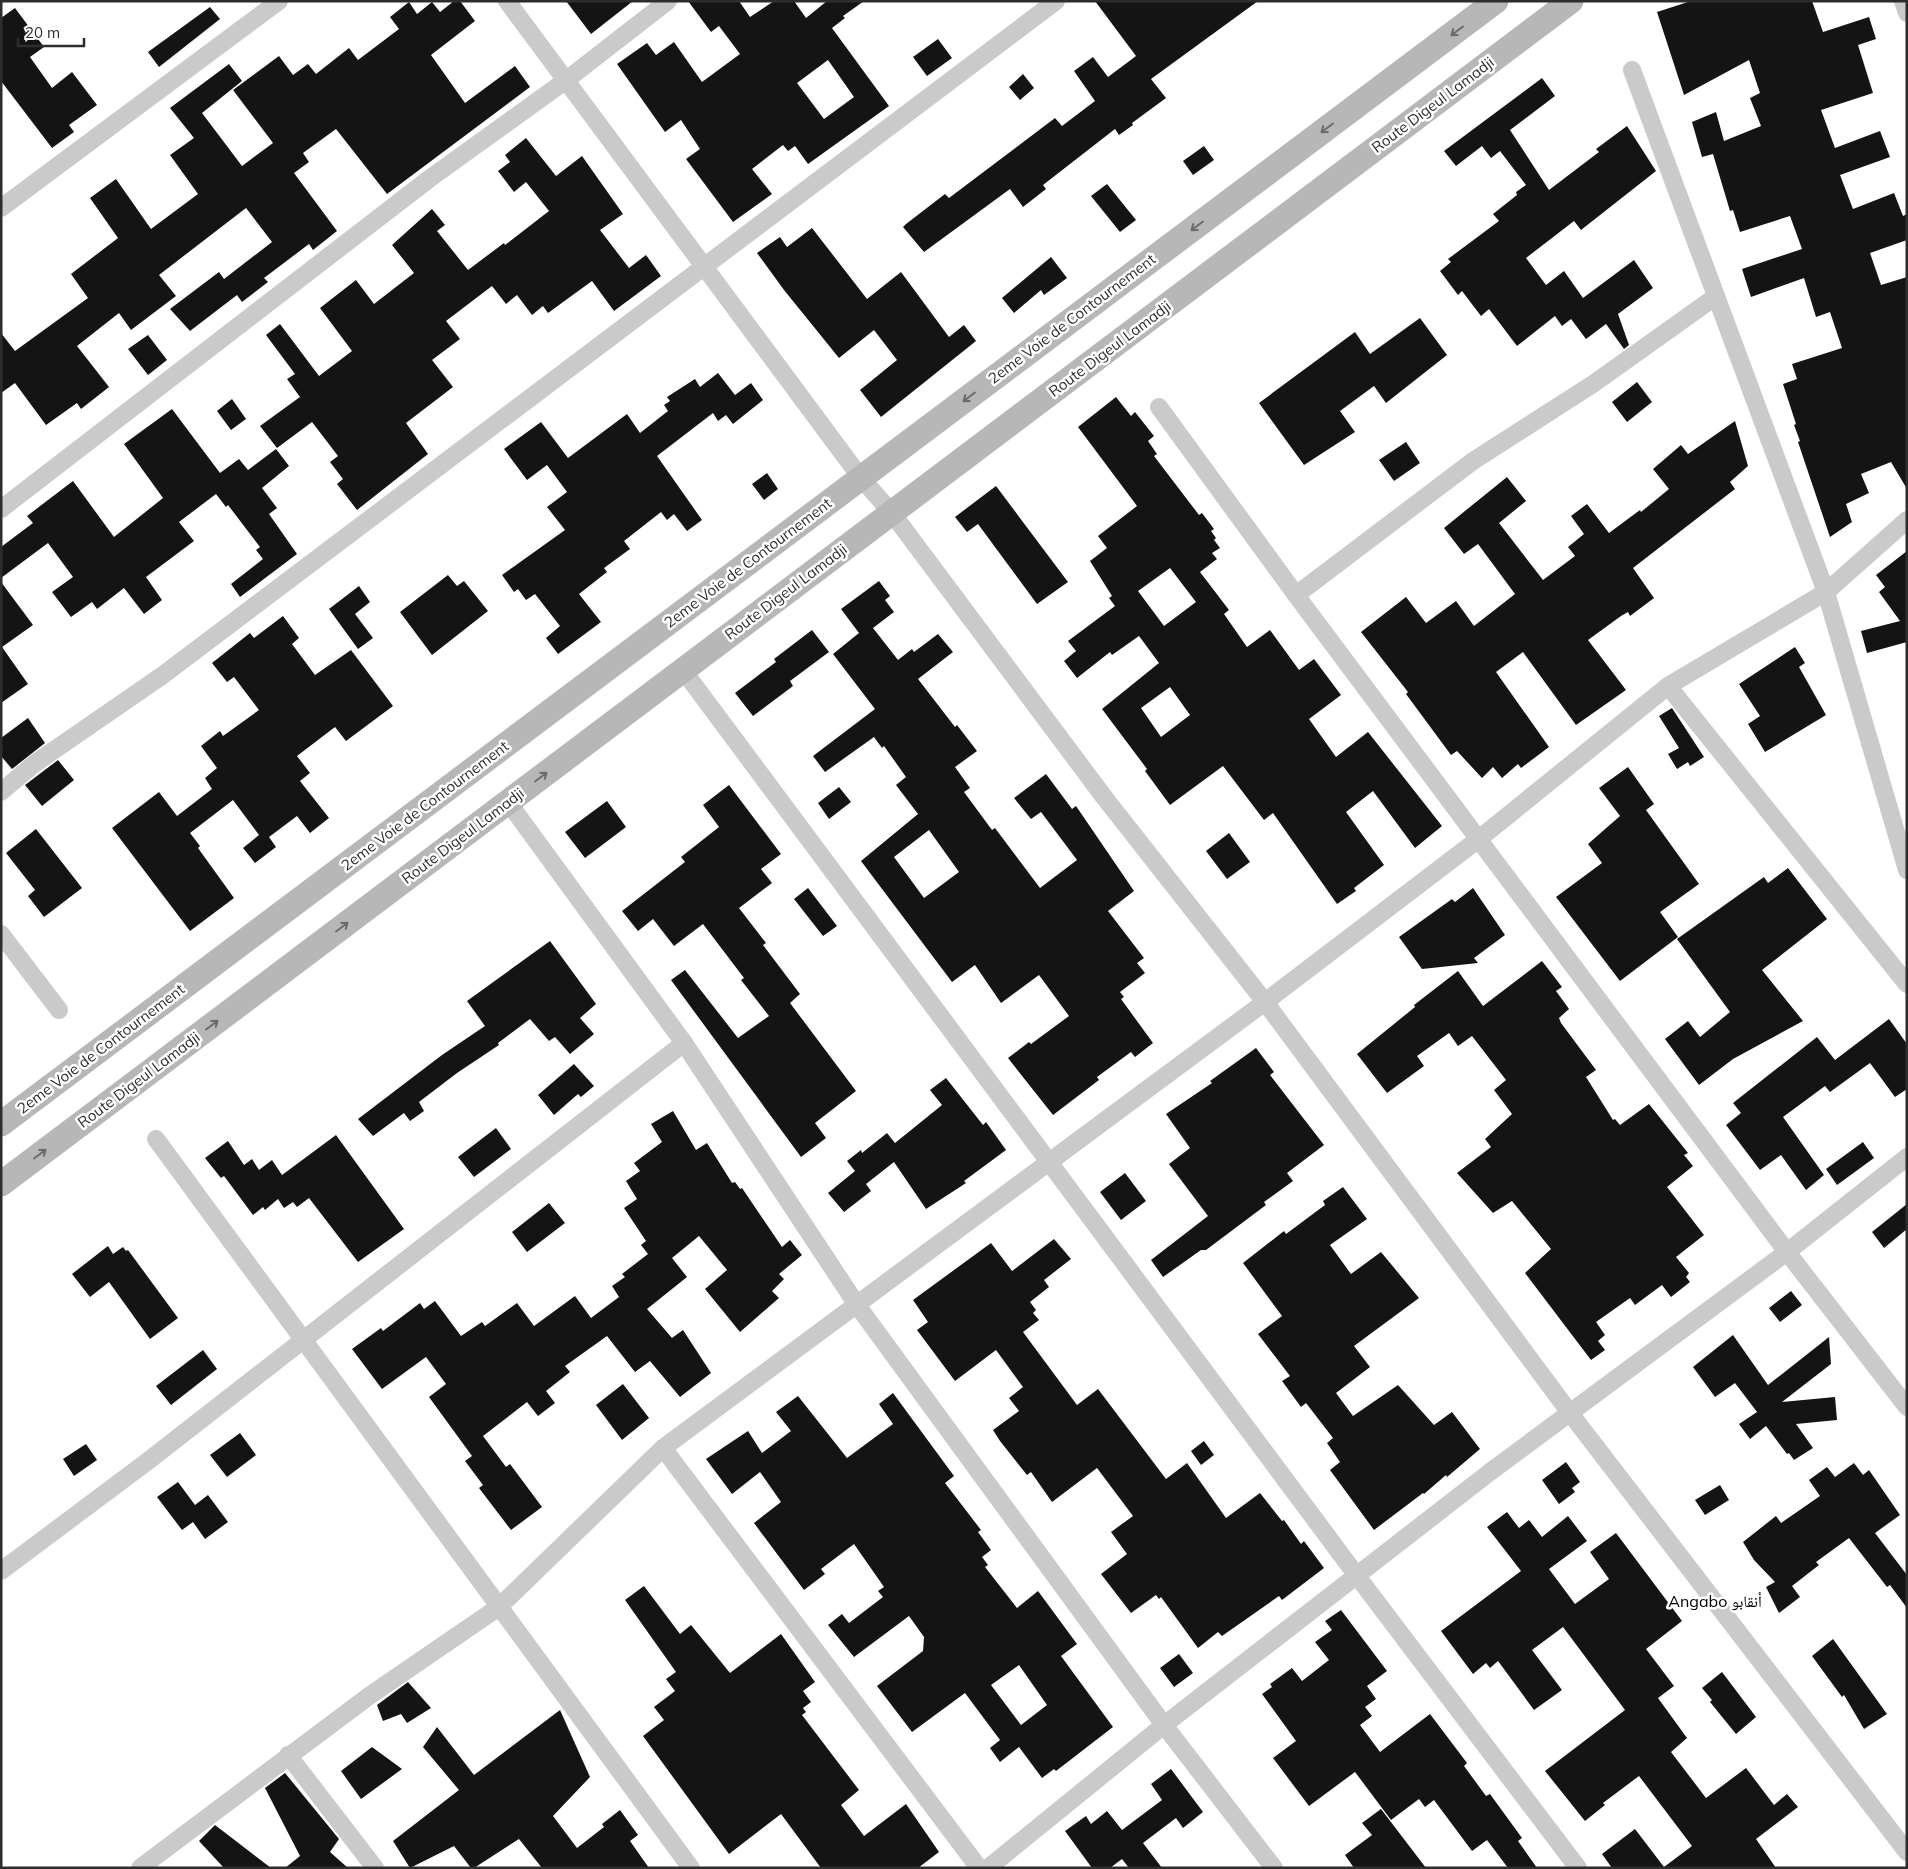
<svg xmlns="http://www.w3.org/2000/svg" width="1908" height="1869" viewBox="0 0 1908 1869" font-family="Mulish,'Noto Naskh Arabic',sans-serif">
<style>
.building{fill:#141414;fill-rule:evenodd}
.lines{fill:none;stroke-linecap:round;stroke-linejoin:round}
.minor{stroke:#cacaca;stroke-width:18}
.secondary{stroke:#b7b7b7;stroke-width:25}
.oneway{stroke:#6b6b6b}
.labels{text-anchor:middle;stroke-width:5;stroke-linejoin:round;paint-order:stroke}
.street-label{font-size:15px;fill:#2d2d2d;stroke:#fff}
.neighbourhood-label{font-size:16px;fill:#000;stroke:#fff}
</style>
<rect width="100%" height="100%" fill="#fff"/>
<g class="building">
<path d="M454 1H460L475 21 431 55 465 103 515 66 530 87 387 194 336 129 303 153 309 162 294 173 337 231 313 250 309 244 264 278 268 282 242 302 237 295 190 331 170 309 219 272 224 279 272 242 246 208 159 275 176 296 131 330 119 313 77 346 109 387 81 409 77 403 46 425 15 383 1 393V333L15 351 88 298 71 274 118 238 90 198 116 179 151 229 198 194 170 155 194 138 170 108 229 64 242 81 202 113 242 166 273 143 233 90 279 56 293 75 308 64 316 74 349 48 358 60 399 29 390 17 409 2 417 14 432 2 440 12Z"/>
<path d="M566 1H633L591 34Z"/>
<path d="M688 1H739L750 17 774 1H794L806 18 827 1H864L843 16 845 18 832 28 889 106 808 164 795 146 788 151 783 145 752 169 772 194 733 222 686 159 700 149 681 120 665 132 617 64 647 43 656 55 674 42 702 82 740 54 719 26 711 32ZM828 60 854 97 824 119 797 83Z"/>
<path d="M1095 1H1258L1151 79 1166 98 1132 123 1133 125 1119 135 1115 129 1043 185 1046 189 1023 207 1010 189 924 252 903 227 906 224 945 194 949 198 1055 118 1062 126 1095 101 1074 71 1093 57 1108 77 1136 56Z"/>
<path d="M1691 1H1812L1823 32 1869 17 1876 39 1858 45 1873 93 1821 110 1835 148 1880 131 1890 157 1840 175 1853 209 1894 193 1903 216 1907 214V240L1870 253 1881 285 1907 277V489L1891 462 1861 474 1869 493 1846 504 1852 522 1830 537 1798 442 1800 441 1794 425 1796 424 1783 384 1797 379 1792 364 1842 348 1830 312 1816 317 1804 278 1751 297 1742 269 1802 249 1790 216 1740 232 1733 210 1730 211 1713 154 1702 157 1692 122 1716 112 1724 141 1761 126 1750 98 1760 93 1749 60 1684 95 1657 12Z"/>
<path d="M210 7 220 19 159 67 148 52Z"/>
<path d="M15 8 44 47 30 57 52 88 72 72 97 105 69 125 74 132 52 148 1 81V18Z"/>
<path d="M938 39 952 58 927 76 913 57Z"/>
<path d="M1023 74 1034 88 1020 100 1009 87Z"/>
<path d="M1542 78 1555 96 1510 130 1549 190 1599 152 1596 149 1627 126 1656 171 1581 230 1574 221 1526 258 1546 285 1564 271 1583 298 1634 260 1653 288 1618 314 1629 345 1624 349 1606 324 1586 339 1571 319 1562 326 1555 316 1517 346 1489 309 1481 316 1462 291 1458 295 1440 271 1451 262 1448 259 1499 221 1493 214 1517 195 1516 192 1526 185 1500 151 1491 158 1482 146 1456 166 1444 151Z"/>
<path d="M526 138 556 176 582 156 623 214 600 230 629 268 646 255 661 276 614 311 592 281 548 313 543 306 532 315 517 295 506 304 492 286 446 321 460 339 432 360 453 387 406 423 428 454 357 510 337 484 343 479 330 462 338 456 312 422 277 448 260 426 300 397 287 379 295 374 266 335 280 324 319 376 352 351 320 308 356 280 374 304 414 273 392 245 432 209 445 225 437 231 468 270 504 243 505 245 549 211 526 182 514 192 498 171 510 162 505 155Z"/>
<path d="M1204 146 1214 160 1193 175 1183 161Z"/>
<path d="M1107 184 1136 220 1120 232 1091 196Z"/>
<path d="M812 228 867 299 901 272 949 337 964 325 976 341 881 417 860 390 897 360 874 330 839 358 784 290 757 253 780 237 787 247Z"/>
<path d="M1051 257 1067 278 1044 295 1041 290 1014 313 1002 298Z"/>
<path d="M1420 318 1447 355 1386 403 1374 386 1340 411 1355 432 1304 465 1259 403 1355 332 1370 354Z"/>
<path d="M148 335 167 360 148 375 128 349Z"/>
<path d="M718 373 735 395 751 383 763 400 733 424 726 415 718 421 713 413 657 456 702 520 687 531 674 514 667 520 661 512 624 541 630 549 604 568 607 572 579 594 601 622 558 654 546 638 560 626 535 594 526 600 518 589 514 592 502 575 565 530 547 507 567 492 547 465 527 480 504 449 541 422 568 458 627 414 640 433 668 411 664 405 670 401 667 397 695 379 700 387Z"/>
<path d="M1637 382 1652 402 1627 422 1612 402Z"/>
<path d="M1116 397 1131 416 1135 412 1154 436 1148 441 1157 454 1154 456 1199 515 1202 513 1214 529 1211 531 1216 538 1214 540 1220 548 1212 553 1217 559 1200 572 1229 610 1224 614 1247 647 1270 630 1299 670 1314 659 1341 695 1309 719 1336 757 1368 732 1442 826 1415 848 1373 791 1346 812 1384 865 1354 888 1356 891 1337 904 1273 813 1264 820 1223 766 1170 805 1145 771 1147 769 1102 709 1159 663 1139 636 1112 655 1110 652 1077 678 1064 661 1076 651 1068 641 1115 606 1109 598 1112 596 1090 561 1107 548 1098 536 1137 506 1078 427ZM1170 568 1196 602 1164 626 1138 591ZM1170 687 1190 715 1161 737 1141 708Z"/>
<path d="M232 399 246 419 231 430 217 411Z"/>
<path d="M172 409 220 473 239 459 248 470 276 449 289 466 262 488 277 508 269 514 297 554 240 597 231 584 263 559 256 550 260 547 228 505 226 507 216 494 179 522 194 541 146 577 162 600 144 614 124 588 97 609 92 602 71 617 52 592 73 577 48 543 1 578V547L33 523 27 516 73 481 114 537 163 498 124 444Z"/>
<path d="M1735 421 1748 466 1730 482 1735 489 1633 568 1654 598 1630 616 1628 612 1621 616 1588 640 1626 690 1576 725 1523 652 1496 672 1549 747 1521 768 1518 764 1502 778 1493 767 1482 778 1457 751 1451 755 1406 694 1408 692 1361 632 1406 597 1426 623 1456 601 1474 626 1515 594 1478 544 1464 554 1444 528 1507 477 1526 501 1499 523 1543 580 1575 556 1568 547 1584 534 1571 516 1587 504 1609 533 1640 510 1641 512 1669 489 1653 469 1681 445 1688 454Z"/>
<path d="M1406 442 1420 463 1394 481 1379 460Z"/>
<path d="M767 473 778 489 764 500 752 484Z"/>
<path d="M996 486 1068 582 1037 604 978 524 967 532 955 517Z"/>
<path d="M1907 551V642L1867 653 1861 631 1900 621 1879 592 1885 587 1876 575Z"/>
<path d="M448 575 457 586 464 581 488 611 432 655 400 612Z"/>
<path d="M879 581 890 596 885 600 894 612 873 628 898 660 912 649 914 652 938 634 953 652 918 679 955 727 957 725 977 751 955 767 970 788 964 792 992 830 995 828 1040 888 1077 860 1041 812 1031 819 1014 798 1046 774 1072 809 1076 806 1134 891 1108 911 1144 958 1137 963 1145 973 1120 992 1124 997 1121 999 1153 1043 1135 1057 1131 1052 1097 1077 1099 1080 1053 1115 1008 1058 1029 1042 1031 1044 1069 1016 1039 975 1001 1003 975 965 952 982 861 861 918 814 896 785 906 777 884 746 882 748 874 737 825 772 813 756 875 709 833 654 859 633 841 609ZM929 830 959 872 924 898 894 857Z"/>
<path d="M1 582 33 625 2 647 28 684 1 703Z"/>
<path d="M359 586 370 602 355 614 373 638 358 649 329 609Z"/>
<path d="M283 616 299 638 292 644 315 675 351 650 393 706 346 741 335 727 297 756 310 773 300 781 329 818 310 833 297 816 269 837 276 847 255 863 243 848 259 835 233 800 190 833 200 846 198 848 234 898 190 931 112 828 159 792 177 816 212 789 205 778 217 768 201 746 220 731 223 736 259 710 234 677 227 682 212 663 250 633 254 638Z"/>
<path d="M812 630 829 652 790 681 793 686 753 716 735 693 776 662 774 659Z"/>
<path d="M1795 647 1805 663 1799 667 1826 715 1765 752 1748 724 1760 716 1739 684Z"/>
<path d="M1672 708 1704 757 1690 766 1688 762 1677 769 1668 754 1679 748 1659 716Z"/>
<path d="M28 718 45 743 12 769 1 756V738Z"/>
<path d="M58 760 74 780 42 806 25 785Z"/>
<path d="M1628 767 1654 804 1646 810 1699 884 1660 912 1678 937 1620 981 1556 897 1602 863 1588 844 1620 816 1599 788Z"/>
<path d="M729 785 781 854 761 869 772 883 739 908 766 943 763 945 800 994 790 1003 856 1091 815 1123 826 1138 801 1157 671 980 685 970 738 1038 769 1016 741 980 744 978 703 924 674 946 653 919 638 931 622 911 685 862 681 857 719 827 703 805Z"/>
<path d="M839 787 851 802 829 819 818 803Z"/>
<path d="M607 801 626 827 585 858 565 832Z"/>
<path d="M36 829 82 888 44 917 28 896 35 890 6 853Z"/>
<path d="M1229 833 1250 862 1227 879 1206 851Z"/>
<path d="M1788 868 1827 919 1762 970 1803 1021 1733 1059 1699 1085 1665 1039 1688 1021 1700 1037 1730 1012 1677 939 1764 877 1768 883Z"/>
<path d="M808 888 837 926 823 936 794 899Z"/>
<path d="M1473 888 1505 935 1474 958 1478 963 1422 969 1399 937 1452 899 1455 902Z"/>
<path d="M550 941 596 1004 580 1018 594 1034 570 1054 555 1037 549 1041 530 1019 498 1043 499 1045 457 1073 419 1102 424 1111 410 1121 404 1113 373 1136 358 1119 442 1055 485 1026 467 1001Z"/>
<path d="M1542 961 1562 987 1556 991 1569 1009 1559 1018 1561 1023 1596 1070 1586 1077 1613 1120 1615 1119 1620 1125 1649 1104 1688 1153 1684 1155 1693 1166 1667 1187 1704 1235 1676 1257 1689 1273 1686 1277 1690 1282 1671 1297 1662 1285 1635 1305 1630 1298 1596 1322 1605 1335 1598 1341 1605 1350 1591 1360 1525 1273 1551 1249 1512 1201 1493 1213 1457 1173 1491 1147 1485 1139 1512 1114 1494 1090 1506 1080 1472 1036 1458 1046 1449 1033 1417 1056 1424 1066 1387 1093 1357 1054 1415 1007 1414 1005 1458 971 1483 1006Z"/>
<path d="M1889 1019 1907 1044V1089L1895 1097 1870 1063 1830 1092 1825 1086 1783 1117 1824 1175 1806 1190 1781 1155 1760 1170 1726 1125 1741 1113 1733 1103 1817 1037 1835 1060Z"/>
<path d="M1256 1048 1274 1072 1270 1075 1324 1145 1287 1173 1293 1181 1264 1202 1266 1205 1206 1250H1201L1163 1277 1151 1260 1208 1216 1169 1164 1190 1148 1166 1114 1212 1083 1210 1081Z"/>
<path d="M574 1064 594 1086 581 1097 578 1094 554 1115 538 1095Z"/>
<path d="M946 1078 983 1125 986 1122 1006 1150 964 1181 966 1183 926 1209 894 1162 866 1184 871 1191 844 1212 828 1193 855 1171 847 1161 861 1150 862 1153 887 1133 895 1143 942 1105 930 1090Z"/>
<path d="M673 1111 696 1150 707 1143 732 1183 735 1182 740 1189 742 1188 782 1247 790 1240 802 1255 779 1274 784 1279 772 1291 779 1298 740 1332 705 1289 727 1270 699 1236 672 1258 687 1277 647 1309 672 1338 683 1330 711 1373 680 1397 650 1361 635 1372 607 1336 565 1366 570 1372 546 1391 555 1403 538 1416 527 1402 483 1436 506 1467 510 1464 542 1507 511 1530 479 1488 483 1485 465 1461 472 1456 429 1397 446 1384 426 1357 382 1389 352 1349 381 1328 383 1331 420 1303 424 1309 435 1301 461 1336 482 1322 485 1326 517 1303 534 1326 575 1296 591 1318 619 1297 612 1286 625 1277 622 1274 648 1254 641 1245 646 1241 624 1208 637 1199 626 1181 640 1171 634 1163 662 1142 651 1124Z"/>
<path d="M496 1128 511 1149 474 1177 458 1157Z"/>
<path d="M336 1135 404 1229 358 1262 309 1198 297 1207 293 1202 284 1208 278 1199 265 1210 263 1207 253 1215 224 1176 221 1178 205 1158 228 1141 244 1165 252 1159 259 1170 272 1160 282 1175Z"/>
<path d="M1863 1142 1874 1158 1837 1185 1826 1169Z"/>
<path d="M1125 1173 1146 1201 1121 1220 1100 1192Z"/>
<path d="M1343 1187 1367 1219 1330 1245 1351 1274 1381 1252 1419 1298 1354 1346 1370 1367 1336 1393 1353 1416 1398 1385 1434 1425 1452 1412 1480 1449 1447 1477 1446 1475 1424 1494 1423 1493 1374 1530 1330 1470 1340 1462 1327 1443 1333 1438 1306 1403 1301 1407 1282 1381 1290 1376 1258 1334 1282 1316 1243 1263 1284 1231 1286 1234 1325 1205 1323 1201Z"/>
<path d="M549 1203 565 1223 527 1252 512 1232Z"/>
<path d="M1907 1204V1229L1884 1248 1872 1232Z"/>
<path d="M1054 1239 1071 1259 1044 1280 1049 1287 1030 1302 1036 1310 1033 1313 1039 1320 1023 1332 1077 1405 1098 1389 1166 1479 1187 1463 1226 1518 1260 1493 1282 1521 1284 1520 1301 1544 1304 1541 1324 1568 1282 1600 1279 1596 1222 1636 1218 1632 1198 1648 1161 1597 1159 1599 1156 1595 1131 1613 1101 1574 1127 1554 1111 1532 1133 1516 1097 1468 1052 1502 1031 1472 1027 1475 1000 1441 993 1430 1019 1411 1009 1398 1023 1387 996 1350 955 1381 917 1330 928 1322 913 1300 991 1243 1012 1271Z"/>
<path d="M108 1246 113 1254 123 1247 126 1251 128 1250 178 1318 150 1339 109 1282 90 1297 72 1274Z"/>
<path d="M1791 1291 1802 1305 1780 1322 1769 1308Z"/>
<path d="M1733 1335 1768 1385 1829 1337 1831 1364 1782 1402 1835 1397 1837 1420 1796 1424 1813 1448 1794 1460 1789 1453 1787 1454 1766 1426 1750 1439 1739 1424 1757 1412 1735 1383 1715 1397 1693 1367Z"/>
<path d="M203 1350 217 1369 171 1405 156 1386Z"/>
<path d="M623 1384 649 1418 622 1440 596 1405Z"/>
<path d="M893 1393 954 1476 945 1483 981 1530 978 1532 991 1550 982 1557 988 1565 985 1567 1017 1608 1038 1591 1077 1644 1061 1656 1113 1727 1056 1771 1054 1769 1042 1778 1019 1747 1000 1762 990 1748 1000 1740 965 1693 912 1732 877 1686 923 1651 924 1637 909 1616 854 1657 828 1625 842 1614 849 1623 883 1597 878 1591 884 1587 854 1544 821 1569 825 1574 804 1590 754 1523 781 1502 760 1472 732 1494 706 1459 748 1431 762 1453 791 1431 776 1412 798 1396 847 1458 893 1424 879 1404ZM1019 1665 1047 1705 1021 1725 991 1685Z"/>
<path d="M240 1433 256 1455 227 1477 210 1455Z"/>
<path d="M1204 1441 1214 1455 1201 1465 1191 1451Z"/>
<path d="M86 1444 97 1460 74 1476 63 1459Z"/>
<path d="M1566 1462 1580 1482 1572 1488 1575 1492 1559 1504 1542 1480Z"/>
<path d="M1854 1463 1863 1475 1869 1470 1900 1515 1875 1533 1907 1575V1608L1890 1585 1887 1587 1849 1538 1816 1562 1819 1565 1792 1586 1800 1597 1779 1613 1766 1587 1775 1582 1754 1560 1743 1542 1776 1516 1781 1523 1820 1496 1809 1480 1827 1467 1835 1477Z"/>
<path d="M178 1482 195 1505 208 1495 228 1522 205 1539 193 1522 182 1530 157 1497Z"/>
<path d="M1720 1485 1729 1500 1705 1515 1695 1500Z"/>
<path d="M1507 1512 1519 1528 1529 1520 1542 1537 1568 1516 1587 1541 1549 1569 1575 1604 1609 1579 1590 1552 1616 1533 1682 1621 1646 1649 1674 1686 1658 1698 1687 1738 1671 1752 1706 1798 1746 1768 1774 1805 1787 1794 1798 1807 1756 1839 1776 1868H1612L1602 1854 1635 1829 1664 1867 1692 1846 1639 1776 1603 1803 1605 1805 1585 1821 1545 1771 1625 1710 1563 1627 1532 1650 1562 1690 1534 1710 1498 1661 1490 1668 1486 1663 1473 1674 1441 1631 1521 1571 1487 1527Z"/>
<path d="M644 1586 680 1634 691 1625 730 1673 781 1634 815 1682 803 1691 811 1702 803 1708 806 1712 802 1715 859 1790 841 1805 864 1836 906 1804 939 1852 918 1868H821L781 1814 729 1854 643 1736 664 1720 654 1707 675 1691 666 1679 676 1672 625 1600Z"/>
<path d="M1341 1610 1387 1671 1367 1686 1376 1699 1365 1707 1372 1716 1360 1725 1380 1752 1430 1714 1467 1763 1464 1766 1486 1796 1490 1794 1522 1838 1518 1841 1537 1868H1508L1487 1840 1472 1851 1434 1800 1425 1807 1419 1799 1391 1820 1355 1772 1309 1806 1273 1758 1296 1741 1262 1694 1272 1687 1270 1684 1292 1668 1302 1681 1329 1660 1315 1642 1332 1630 1325 1621Z"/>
<path d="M1833 1639 1887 1714 1864 1729 1844 1695 1842 1697 1812 1656Z"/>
<path d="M1179 1654 1193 1673 1174 1687 1160 1668Z"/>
<path d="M1722 1672 1756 1717 1736 1734 1710 1702 1712 1700 1702 1688Z"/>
<path d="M408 1682 431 1708 407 1723 401 1714 383 1721 377 1705Z"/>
<path d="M560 1710 590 1777 553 1816 577 1848 604 1827 602 1824 620 1810 638 1835 630 1841 649 1868H542L519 1839 474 1868H471L454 1846 410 1868 393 1841 459 1790 423 1747 437 1727 474 1775Z"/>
<path d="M372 1747 402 1769 361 1799 341 1771Z"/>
<path d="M1171 1769 1203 1812 1183 1828 1176 1818 1143 1843 1162 1868H1129L1122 1859 1110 1868H1092L1065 1831 1086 1816 1091 1824 1107 1811 1122 1830 1162 1800 1151 1784Z"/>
<path d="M285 1773 339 1839 330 1852 348 1868H285L300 1856 265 1788Z"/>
<path d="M1381 1809 1426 1868H1354L1345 1855 1372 1835 1362 1823Z"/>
<path d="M215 1825 271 1868H224L199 1841Z"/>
</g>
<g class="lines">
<g class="minor">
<path d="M507 1 861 478 892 513 1104 797 1265 1002 1570 1413 1907 1852"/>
<path d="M1903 1 1907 13"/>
<path d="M1632 70 1826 592 1907 870"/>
<path d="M1 208 279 1"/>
<path d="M1159 407 1296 595 1787 1252 1907 1407"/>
<path d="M1 509 429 179 565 81 668 1"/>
<path d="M1296 595 1473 461 1593 384 1715 297"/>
<path d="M683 670 1357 1576 1578 1868"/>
<path d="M1668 686 1907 984"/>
<path d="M1 792 34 764 163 675 1056 1"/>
<path d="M508 802 684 1043 857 1305 1164 1725 1274 1868"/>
<path d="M1 934 59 1010"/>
<path d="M156 1139 691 1868"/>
<path d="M663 1448 979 1868"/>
<path d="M1 1571 148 1461 684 1043"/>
<path d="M288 1755 375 1868"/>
<path d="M140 1868 369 1696 499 1607 663 1448 1265 1002 1480 838 1668 686 1826 592 1907 520"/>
<path d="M988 1868 1164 1725 1490 1472 1787 1252 1907 1157"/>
</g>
<g class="secondary">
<path d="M1 1124 1496 1"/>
<path d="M1 1184 1571 1"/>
</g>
</g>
<defs><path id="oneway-shaft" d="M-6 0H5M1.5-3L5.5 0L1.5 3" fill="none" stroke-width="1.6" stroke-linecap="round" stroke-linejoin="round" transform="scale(1.25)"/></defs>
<g class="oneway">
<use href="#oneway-shaft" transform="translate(1457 31) rotate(143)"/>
<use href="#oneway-shaft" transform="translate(1327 128) rotate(143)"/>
<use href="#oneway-shaft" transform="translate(1197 226) rotate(143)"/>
<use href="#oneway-shaft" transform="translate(969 397) rotate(143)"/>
<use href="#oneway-shaft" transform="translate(541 777) rotate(-37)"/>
<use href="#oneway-shaft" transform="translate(342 927) rotate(-37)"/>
<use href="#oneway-shaft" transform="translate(212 1025) rotate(-37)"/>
<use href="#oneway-shaft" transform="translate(40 1154) rotate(-37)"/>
</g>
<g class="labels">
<g class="street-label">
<text transform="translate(1433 105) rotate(-37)" y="5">Route Digeul Lamadji</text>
<text transform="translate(1072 319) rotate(-37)" y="5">2eme Voie de Contournement</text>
<text transform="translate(1110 349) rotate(-37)" y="5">Route Digeul Lamadji</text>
<text transform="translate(748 563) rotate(-37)" y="5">2eme Voie de Contournement</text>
<text transform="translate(786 592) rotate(-37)" y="5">Route Digeul Lamadji</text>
<text transform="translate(425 806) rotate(-37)" y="5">2eme Voie de Contournement</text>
<text transform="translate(463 836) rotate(-37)" y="5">Route Digeul Lamadji</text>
<text transform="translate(101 1049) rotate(-37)" y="5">2eme Voie de Contournement</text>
<text transform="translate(139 1080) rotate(-37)" y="5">Route Digeul Lamadji</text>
</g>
<g class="neighbourhood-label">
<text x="1715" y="1607">Angabo أنقابو</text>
</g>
</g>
<rect width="1908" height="1869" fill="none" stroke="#2d2d2d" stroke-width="5"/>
<path d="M18 38v8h66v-8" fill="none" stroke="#2d2d2d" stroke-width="2.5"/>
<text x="25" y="38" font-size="15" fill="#2d2d2d" stroke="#ffffff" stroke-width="4" paint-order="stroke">20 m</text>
</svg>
